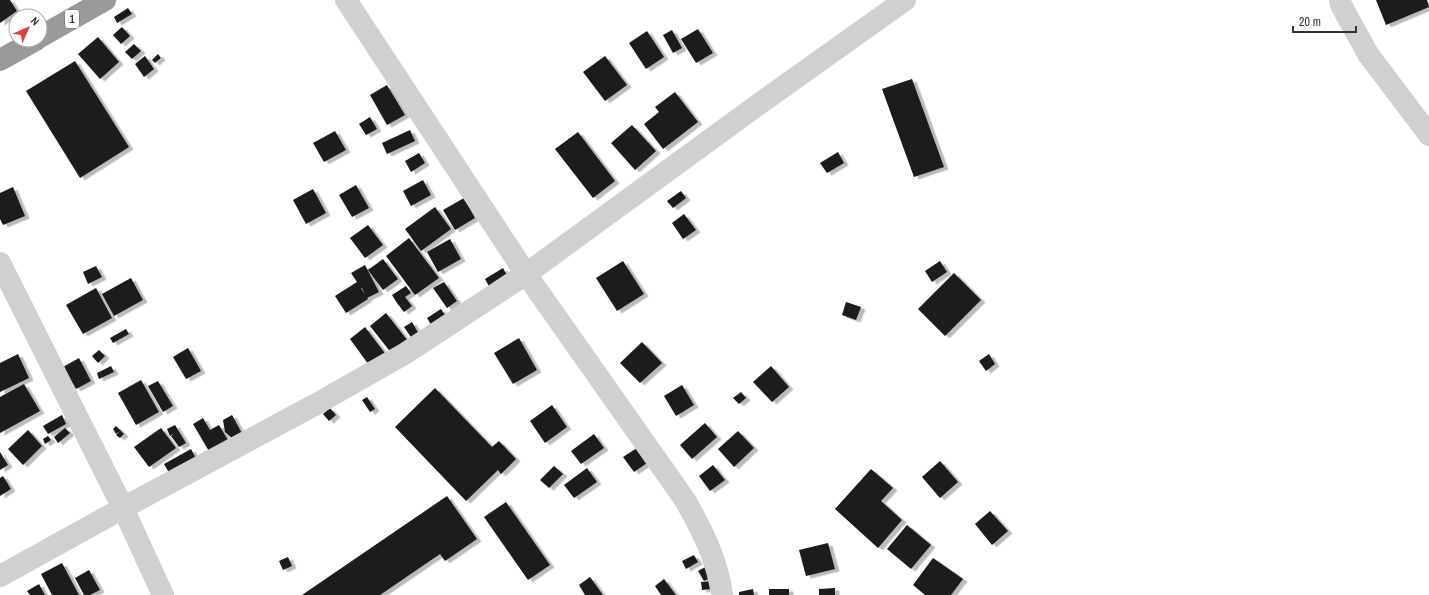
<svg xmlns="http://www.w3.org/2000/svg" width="1429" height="595" viewBox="0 0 1429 595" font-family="'Archivo Narrow',sans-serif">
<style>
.building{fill:#1a1a1a;filter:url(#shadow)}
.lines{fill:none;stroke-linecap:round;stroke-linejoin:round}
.minor{stroke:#d0d0d0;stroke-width:22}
.highway{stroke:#9a9a9a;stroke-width:22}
.labels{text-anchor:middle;stroke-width:4;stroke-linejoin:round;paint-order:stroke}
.shield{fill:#fff;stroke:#707070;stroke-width:1}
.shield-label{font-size:11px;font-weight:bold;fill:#333}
</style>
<defs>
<filter id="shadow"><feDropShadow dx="4.5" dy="2.5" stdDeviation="0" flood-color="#0004"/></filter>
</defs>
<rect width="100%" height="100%" fill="#fff"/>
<g class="building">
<path d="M0 0H10L17 11 0 23Z"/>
<path d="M1376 0H1427L1429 7 1386 25Z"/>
<path d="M128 8 132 14 117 23 114 17Z"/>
<path d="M122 27 130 36 121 44 113 35Z"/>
<path d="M698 29 713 53 696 63 681 39Z"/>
<path d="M672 30 682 48 673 53 663 35Z"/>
<path d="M647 31 664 57 646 69 629 43Z"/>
<path d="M98 37 119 62 100 79 78 54Z"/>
<path d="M134 44 141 51 132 59 125 52Z"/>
<path d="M158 54 161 58 155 63 152 60Z"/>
<path d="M145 56 154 69 144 77 135 64Z"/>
<path d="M605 56 627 85 605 101 583 72Z"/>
<path d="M75 61 129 147 80 178 26 91Z"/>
<path d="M912 79 944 167 914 177 882 89Z"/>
<path d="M387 85 405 115 387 125 370 95Z"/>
<path d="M675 92 698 122 663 149 644 124 659 112 655 107Z"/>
<path d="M370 117 377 129 366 135 359 124Z"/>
<path d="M632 125 656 151 635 170 611 143Z"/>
<path d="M410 130 415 141 387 154 382 143Z"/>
<path d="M335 131 346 150 324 162 313 143Z"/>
<path d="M578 132 615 181 593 198 555 149Z"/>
<path d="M838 152 844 163 827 173 820 163Z"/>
<path d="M419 153 425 163 411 172 405 161Z"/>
<path d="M423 180 431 195 411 206 403 191Z"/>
<path d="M356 185 369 208 352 217 339 195Z"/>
<path d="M13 187 25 216 3 225 0 219V193Z"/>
<path d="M313 189 326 213 306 224 293 200Z"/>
<path d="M681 191 686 198 673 208 667 201Z"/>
<path d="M464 198 475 218 455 230 443 210Z"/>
<path d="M435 207 451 229 421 251 405 229Z"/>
<path d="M684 214 696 230 683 239 672 223Z"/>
<path d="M368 225 383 245 365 258 350 238Z"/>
<path d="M409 238 439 278 415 295 386 256Z"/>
<path d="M450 239 461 259 438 272 427 252Z"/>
<path d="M383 259 398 279 383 290 368 270Z"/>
<path d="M623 261 644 294 617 311 596 278Z"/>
<path d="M940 261 947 272 932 282 925 271Z"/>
<path d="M365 265 379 292 367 298 362 288H361L368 299 346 313 335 296 357 282 351 273Z"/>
<path d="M96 266 102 277 88 284 83 272Z"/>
<path d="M503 268 509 279 491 290 485 279Z"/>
<path d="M954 273 981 300 945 336 918 309Z"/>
<path d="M131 278 143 300 114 316 102 294Z"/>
<path d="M444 282 457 301 447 308 433 288Z"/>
<path d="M406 286 411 293 405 297 412 306 404 312 397 303 402 300 397 303 392 295Z"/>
<path d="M96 288 112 318 83 334 66 305Z"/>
<path d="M846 302 861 307 856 320 842 315Z"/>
<path d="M441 309 450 322 435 331 427 318Z"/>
<path d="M386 313 408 341 392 354 370 326Z"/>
<path d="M412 322 420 336 413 340 404 327Z"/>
<path d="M365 327 387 356 371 368 350 339Z"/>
<path d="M126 329 129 334 113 343 110 338Z"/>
<path d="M519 338 537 370 513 384 494 353Z"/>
<path d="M642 342 662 363 640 383 620 363Z"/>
<path d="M188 348 201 371 186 379 173 357Z"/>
<path d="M99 350 105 356 98 363 92 356Z"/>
<path d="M18 354 29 378 0 392V363Z"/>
<path d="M989 354 995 364 986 371 979 361Z"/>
<path d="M79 358 91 381 76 389 63 367Z"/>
<path d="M111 366 114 372 99 379 97 373Z"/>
<path d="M771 366 789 387 772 402 753 382Z"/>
<path d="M141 380 159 412 136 425 118 393Z"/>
<path d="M158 381 173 406 163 412 148 386Z"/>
<path d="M24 384 40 411 0 433V397Z"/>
<path d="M682 385 694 405 676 416 664 396Z"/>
<path d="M435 388 492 447 499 441 516 459 501 474 498 470 466 501 395 427Z"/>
<path d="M741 392 746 398 739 404 733 398Z"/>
<path d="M367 397 375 409 370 412 362 400Z"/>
<path d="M552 405 567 427 545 443 530 421Z"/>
<path d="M330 408 336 415 329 421 323 414Z"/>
<path d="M62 415 66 424 48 434 43 426Z"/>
<path d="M232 415 243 435 234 440 225 432 223 420Z"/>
<path d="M203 418 210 430 219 425 232 447 213 458 193 424Z"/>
<path d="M705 423 717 437 692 459 680 445Z"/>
<path d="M175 425 186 443 179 447 171 436 175 433 170 436 167 429Z"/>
<path d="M116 426 124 434 120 438 116 435 120 431 116 434 113 429Z"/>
<path d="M65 428 70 433 58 443 54 437Z"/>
<path d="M161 428 176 448 149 467 134 447Z"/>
<path d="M28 430 42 446 23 465 8 449Z"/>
<path d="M738 431 754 448 734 467 718 449Z"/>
<path d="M594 434 604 448 581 464 571 451Z"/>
<path d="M48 436 51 440 45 444 43 439Z"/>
<path d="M637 448 647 463 634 472 623 457Z"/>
<path d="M191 449 199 464 172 478 164 464Z"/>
<path d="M0 452 8 465 0 470Z"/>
<path d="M940 461 958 482 940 498 922 477Z"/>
<path d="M713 465 725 480 710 491 699 476Z"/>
<path d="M554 466 563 474 549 488 540 480Z"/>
<path d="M587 468 597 482 574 498 564 485Z"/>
<path d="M871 469 893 488 881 501 902 520 878 548 835 509Z"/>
<path d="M3 476 11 489 0 496V478Z"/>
<path d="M447 496 477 539 445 561 440 554 380 595H302Z"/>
<path d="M506 502 550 565 528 580 484 517Z"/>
<path d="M990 511 1008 531 992 545 975 524Z"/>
<path d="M907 525 931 545 911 569 887 549Z"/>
<path d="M828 543 835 569 806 576 799 550Z"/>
<path d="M694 555 698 562 686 569 682 561Z"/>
<path d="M288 557 292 566 283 570 279 561Z"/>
<path d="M933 558 963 579 951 595H925L913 585Z"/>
<path d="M62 563 79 595H52L41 574Z"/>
<path d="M707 566 713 577 704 581 698 571Z"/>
<path d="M89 570 100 590 90 595H84L75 578Z"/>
<path d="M590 577 603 595H585L579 585Z"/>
<path d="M664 579 676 595H661L655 586Z"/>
<path d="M711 581V589L702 590 701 582Z"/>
<path d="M39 584 45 595H30L27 591Z"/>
<path d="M835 588V595H819V589Z"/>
<path d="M753 589 754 595H739V592Z"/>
<rect x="769" y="589" width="20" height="6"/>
</g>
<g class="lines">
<g class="minor">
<path d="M346 0 526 274 685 500C703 532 717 559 722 595"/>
<path d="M1340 0 1341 5 1368 54 1429 135"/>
<path d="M0 263 123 508 163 595"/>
<path d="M0 576 123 508 320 402 406 353 526 274 766 99 905 0"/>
</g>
<g class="highway">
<path d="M40 37 105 0"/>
<path d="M0 60 36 40"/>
</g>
</g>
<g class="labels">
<rect class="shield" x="65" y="10" width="14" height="18" rx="3"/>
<g class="shield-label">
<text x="72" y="23">1</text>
</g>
</g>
<g transform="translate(28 28) rotate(45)"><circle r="19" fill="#ffffff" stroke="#adadad"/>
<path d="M0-3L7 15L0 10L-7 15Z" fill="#e63946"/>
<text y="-6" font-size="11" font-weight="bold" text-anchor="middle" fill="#333333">N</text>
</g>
<path d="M1293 26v6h63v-6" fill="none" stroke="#333333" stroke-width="2"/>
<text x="1299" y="26" font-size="12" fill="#333333" stroke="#ffffff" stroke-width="3" paint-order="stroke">20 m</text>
</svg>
